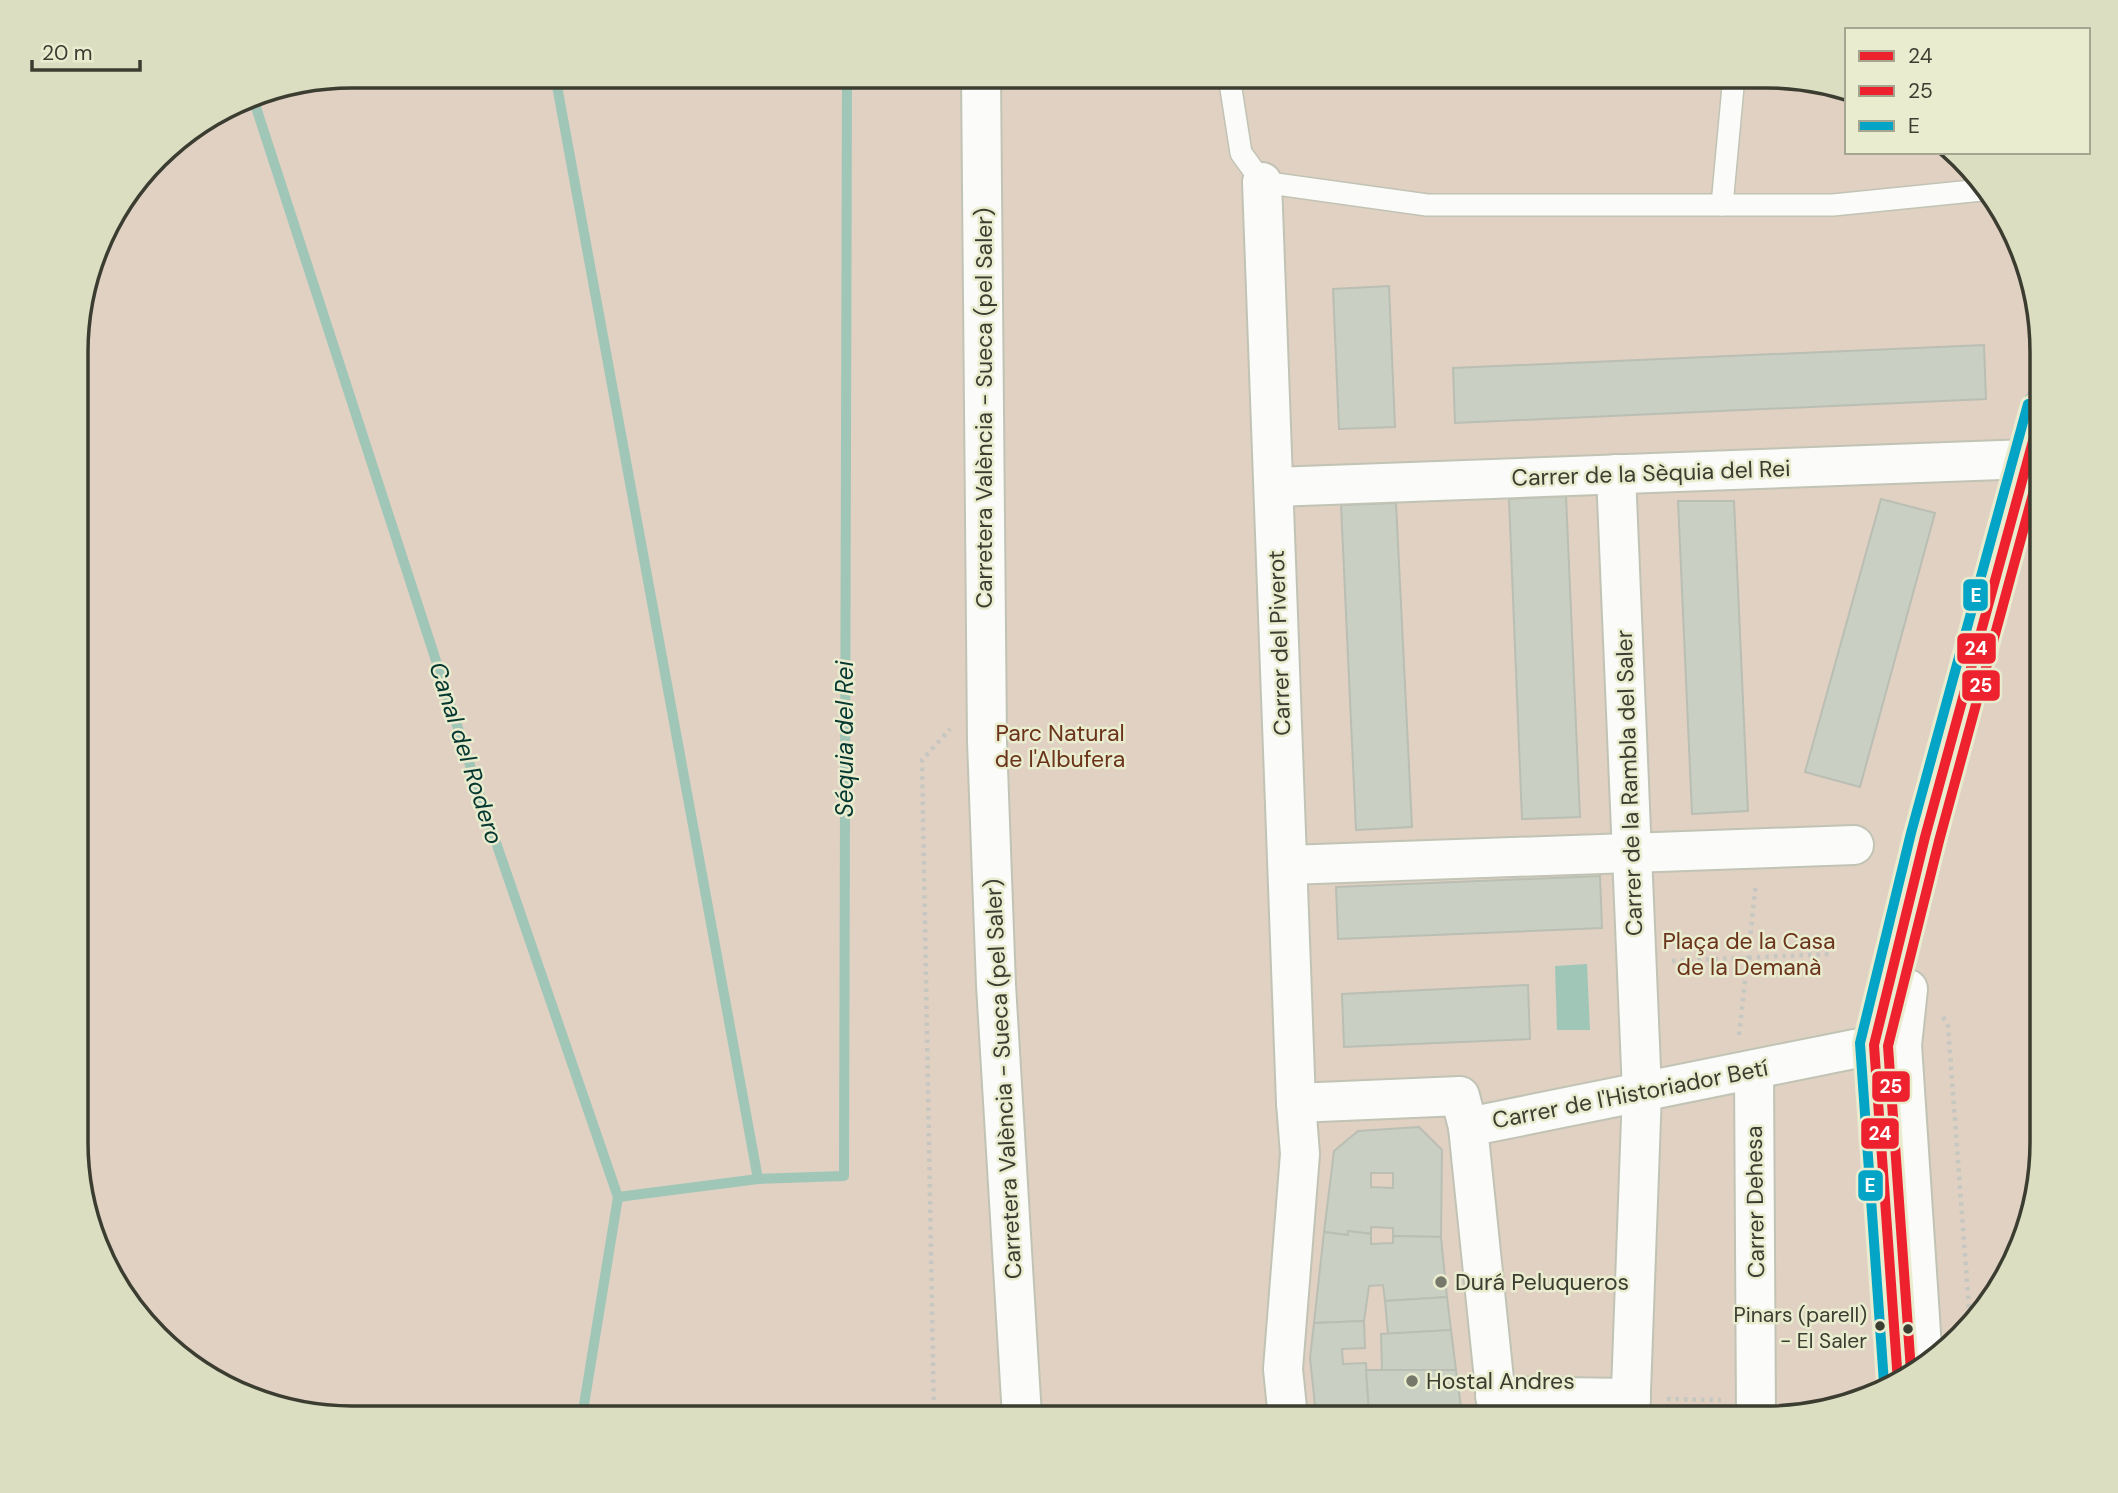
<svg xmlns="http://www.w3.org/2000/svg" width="2118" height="1493" viewBox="0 0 2118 1493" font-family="'DM Sans',sans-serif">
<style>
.green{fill:#e0d1c3}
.water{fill:#a0c6b8}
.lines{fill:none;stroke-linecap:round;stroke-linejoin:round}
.stream{stroke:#a0c6b8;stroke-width:10}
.building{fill:#c9cfc3;stroke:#babeb3;stroke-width:2;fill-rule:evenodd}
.lane-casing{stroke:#c1c3b5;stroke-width:24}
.street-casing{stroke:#c1c3b5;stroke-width:42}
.secondary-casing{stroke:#c1c3b5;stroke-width:42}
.primary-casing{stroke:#c1c3b5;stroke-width:42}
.path{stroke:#c7c7c1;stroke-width:4.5;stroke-dasharray:3.5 5;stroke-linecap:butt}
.lane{stroke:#fbfbf9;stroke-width:21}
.street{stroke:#fbfbf9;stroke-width:38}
.secondary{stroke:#fbfbf9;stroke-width:38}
.primary{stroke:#fbfbf9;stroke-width:38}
.bus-1-casing{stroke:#e9ecce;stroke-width:16}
.bus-2-casing{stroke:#e9ecce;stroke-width:16}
.bus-3-casing{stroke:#e9ecce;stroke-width:16}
.bus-1{stroke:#ed222e;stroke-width:10}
.bus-2{stroke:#ed222e;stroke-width:10}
.bus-3{stroke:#03a4c6;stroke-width:10}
.poi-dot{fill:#76786a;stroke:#e9ecce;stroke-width:2.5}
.bus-dot{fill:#3c3d31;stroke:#e9ecce;stroke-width:2.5}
.labels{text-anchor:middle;stroke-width:5;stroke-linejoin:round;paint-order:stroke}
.bus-label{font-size:21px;fill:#3c3d31;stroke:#e9ecce;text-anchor:end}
.street-label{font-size:23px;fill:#3c3d31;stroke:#e9ecce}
.park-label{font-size:23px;fill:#6b331b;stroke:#e9ecce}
.poi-label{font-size:23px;fill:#3c3d31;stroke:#e9ecce;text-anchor:start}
.water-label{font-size:24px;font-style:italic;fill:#04372f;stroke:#e9ecce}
.rim{fill:none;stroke:#3c3d31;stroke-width:3.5}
.line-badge{stroke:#e9ecce;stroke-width:2.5}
.badge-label{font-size:19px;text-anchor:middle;font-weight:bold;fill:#fff}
</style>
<rect width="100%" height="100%" fill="#e3e5d5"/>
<path class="green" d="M351 75 1785 76 1847 88V152H1951L2014 229 2042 333V1160L2028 1231 1986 1310 1889 1389 1767 1418 333 1417 262 1403 183 1361 112 1279 78 1178V316L104 229 169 144 246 96Z"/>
<path class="water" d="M1587 964 1590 1030H1557L1555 966Z"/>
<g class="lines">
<g class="stream">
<path d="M555 75 758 1179"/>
<path d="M252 95 481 799 618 1197 582 1417"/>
<path d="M618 1197 758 1179 844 1176 847 75"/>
</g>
</g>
<g class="building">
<path d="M1389 286 1395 427 1339 429 1333 289Z"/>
<path d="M1984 345 1986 399 1455 423 1453 368Z"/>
<path d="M1566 496 1580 817 1522 819 1509 499Z"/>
<path d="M1881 499 1935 513 1860 787 1805 772Z"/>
<path d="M1678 501H1734L1748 811 1692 814Z"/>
<path d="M1396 503 1412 827 1356 830 1341 505Z"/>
<path d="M1600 876 1602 928 1338 939 1336 887Z"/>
<path d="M1528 985 1530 1039 1344 1047 1342 994Z"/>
<path d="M1419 1127 1442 1150 1441 1237 1393 1236V1228L1371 1227V1234L1348 1231V1235L1324 1232 1334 1151 1358 1131ZM1371 1173H1393V1188L1371 1187Z"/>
<path d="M1348 1231 1371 1234V1244L1393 1243V1236L1441 1237 1447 1297 1385 1301 1383 1285 1369 1286 1364 1321 1314 1323 1324 1232 1348 1235Z"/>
<path d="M1447 1297 1451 1330 1388 1334 1385 1301Z"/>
<path d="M1364 1321 1365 1348 1342 1349 1343 1364 1366 1363 1369 1412 1316 1415 1310 1358 1314 1323Z"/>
<path d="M1451 1330 1456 1370H1382L1381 1334Z"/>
<path d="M1366 1370H1456L1461 1407 1369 1412Z"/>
<path d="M1461 1407 1462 1418H1418V1409Z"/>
<path d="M1648 1407 1742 1408V1418H1648Z"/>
<path d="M1399 1410 1400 1418H1369V1412Z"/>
<path d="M1350 1413V1418H1317L1316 1415Z"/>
</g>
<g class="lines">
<g class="lane-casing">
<g id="lane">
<path d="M1229 76 1241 153 1262 182 1427 205H1833L1982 190"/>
<path d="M1722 205 1734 76"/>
</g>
</g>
<g class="street-casing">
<g id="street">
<path d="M1262 182 1296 1103 1300 1154 1283 1369 1288 1418"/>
<path d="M1616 474 1642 1092 1630 1418"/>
<path d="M1274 487 2028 459"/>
<path d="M1288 865 1854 845"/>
<path d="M1754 1070 1756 1418"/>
<path d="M1296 1103 1460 1096 1468 1127 1874 1045H1902"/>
<path d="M1468 1127 1498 1418"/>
<path d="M1495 1396 1631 1398"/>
</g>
</g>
<g class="secondary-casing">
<g id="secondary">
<path d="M1908 989 1902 1045 1922 1348"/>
<path d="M1898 1382 1874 1045 1925 837 2042 408"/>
</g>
</g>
<g class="primary-casing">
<path id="primary" d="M981 76 987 741 996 985 1022 1417"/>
</g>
<g class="path">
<path d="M1672 961 1830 954"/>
<path d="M1943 1017 1948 1026 1970 1322"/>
<path d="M1739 1035 1756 884"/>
<path d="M1667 1399 1721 1400"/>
<path d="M934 1417 922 760 950 729"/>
</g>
<use href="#lane" class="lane"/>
<use href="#street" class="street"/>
<use href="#secondary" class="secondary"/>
<use href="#primary" class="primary"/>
<g class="bus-1-casing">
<path id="bus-1" d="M1898 1382 1874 1045 1925 837 2042 408"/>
</g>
<g class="bus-2-casing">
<path id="bus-2" d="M1911 1371 1888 1046 1939 841 2042 461"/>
</g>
<g class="bus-3-casing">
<path id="bus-3" d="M1884 1383 1860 1043 1911 833 2028 404"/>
</g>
<use href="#bus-1" class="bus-1"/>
<use href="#bus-2" class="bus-2"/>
<use href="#bus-3" class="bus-3"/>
</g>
<g class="poi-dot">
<circle cx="1441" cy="1282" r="7"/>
<circle cx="1412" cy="1381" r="7"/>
</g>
<g class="bus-dot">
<circle cx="1880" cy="1326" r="6"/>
<circle cx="1908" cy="1329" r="6"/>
</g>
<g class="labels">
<g class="bus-label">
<text x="1867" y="1322">Pinars (parell)<tspan x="1867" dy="26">- El Saler</tspan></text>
</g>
<g class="street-label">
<text transform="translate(984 408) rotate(-90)" y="8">Carretera València - Sueca (pel Saler)</text>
<text transform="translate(1651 473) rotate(-2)" y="8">Carrer de la Sèquia del Rei</text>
<text transform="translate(1279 643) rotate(-92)" y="8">Carrer del Piverot</text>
<text transform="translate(1629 783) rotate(-92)" y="8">Carrer de la Rambla del Saler</text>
<text transform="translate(1003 1079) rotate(-93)" y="8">Carretera València - Sueca (pel Saler)</text>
<text transform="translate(1630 1094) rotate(-11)" y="8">Carrer de l'Historiador Betí</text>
<text transform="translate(1755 1202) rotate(-91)" y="8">Carrer Dehesa</text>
</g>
<g class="park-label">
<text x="1060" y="741">Parc Natural<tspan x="1060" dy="26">de l'Albufera</tspan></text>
<text x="1749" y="949">Plaça de la Casa<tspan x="1749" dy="26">de la Demanà</tspan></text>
</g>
<g class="poi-label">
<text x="1455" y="1290">Durá Peluqueros</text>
<text x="1426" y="1389">Hostal Andres</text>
</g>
<g class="water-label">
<text transform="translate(845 739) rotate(-90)" y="8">Séquia del Rei</text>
<text transform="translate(466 753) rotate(72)" y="8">Canal del Rodero</text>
</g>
</g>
<path d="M0 0H2118V1493H0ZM352 88H1766A264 264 0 0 1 2030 352V1142A264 264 0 0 1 1766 1406H352A264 264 0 0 1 88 1142V352A264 264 0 0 1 352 88Z" fill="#dbdec1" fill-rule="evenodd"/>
<path class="rim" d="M352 88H1766A264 264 0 0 1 2030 352V1142A264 264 0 0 1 1766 1406H352A264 264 0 0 1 88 1142V352A264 264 0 0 1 352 88Z"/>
<g class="line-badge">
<rect x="1962" y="578" width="27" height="34" rx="7" fill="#03a4c6"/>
<rect x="1956" y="632" width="41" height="33" rx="7" fill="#ed222e"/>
<rect x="1961" y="669" width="40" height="33" rx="7" fill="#ed222e"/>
<rect x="1871" y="1070" width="40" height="33" rx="7" fill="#ed222e"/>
<rect x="1860" y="1117" width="40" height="33" rx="7" fill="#ed222e"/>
<rect x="1857" y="1169" width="27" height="33" rx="7" fill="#03a4c6"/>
</g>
<g class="badge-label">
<text x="1976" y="602">E</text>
<text x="1976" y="655">24</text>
<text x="1981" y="692">25</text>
<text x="1891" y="1093">25</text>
<text x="1880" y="1140">24</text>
<text x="1870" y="1192">E</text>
</g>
<rect x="1845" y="28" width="245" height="126" fill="#e9ecce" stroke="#a4a68f" stroke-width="2"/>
<rect x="1859" y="51" width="35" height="10" fill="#ed222e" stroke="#a4a68f" stroke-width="2"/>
<text x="1908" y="63" font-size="21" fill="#3c3d31">24</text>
<rect x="1859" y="86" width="35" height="10" fill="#ed222e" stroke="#a4a68f" stroke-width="2"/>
<text x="1908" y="98" font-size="21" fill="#3c3d31">25</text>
<rect x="1859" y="121" width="35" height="10" fill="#03a4c6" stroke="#a4a68f" stroke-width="2"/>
<text x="1908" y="133" font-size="21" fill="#3c3d31">E</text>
<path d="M32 60v10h108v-10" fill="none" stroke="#3c3d31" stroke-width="3.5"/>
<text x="42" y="60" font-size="21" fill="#3c3d31" stroke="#e9ecce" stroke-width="5" paint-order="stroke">20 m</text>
</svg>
